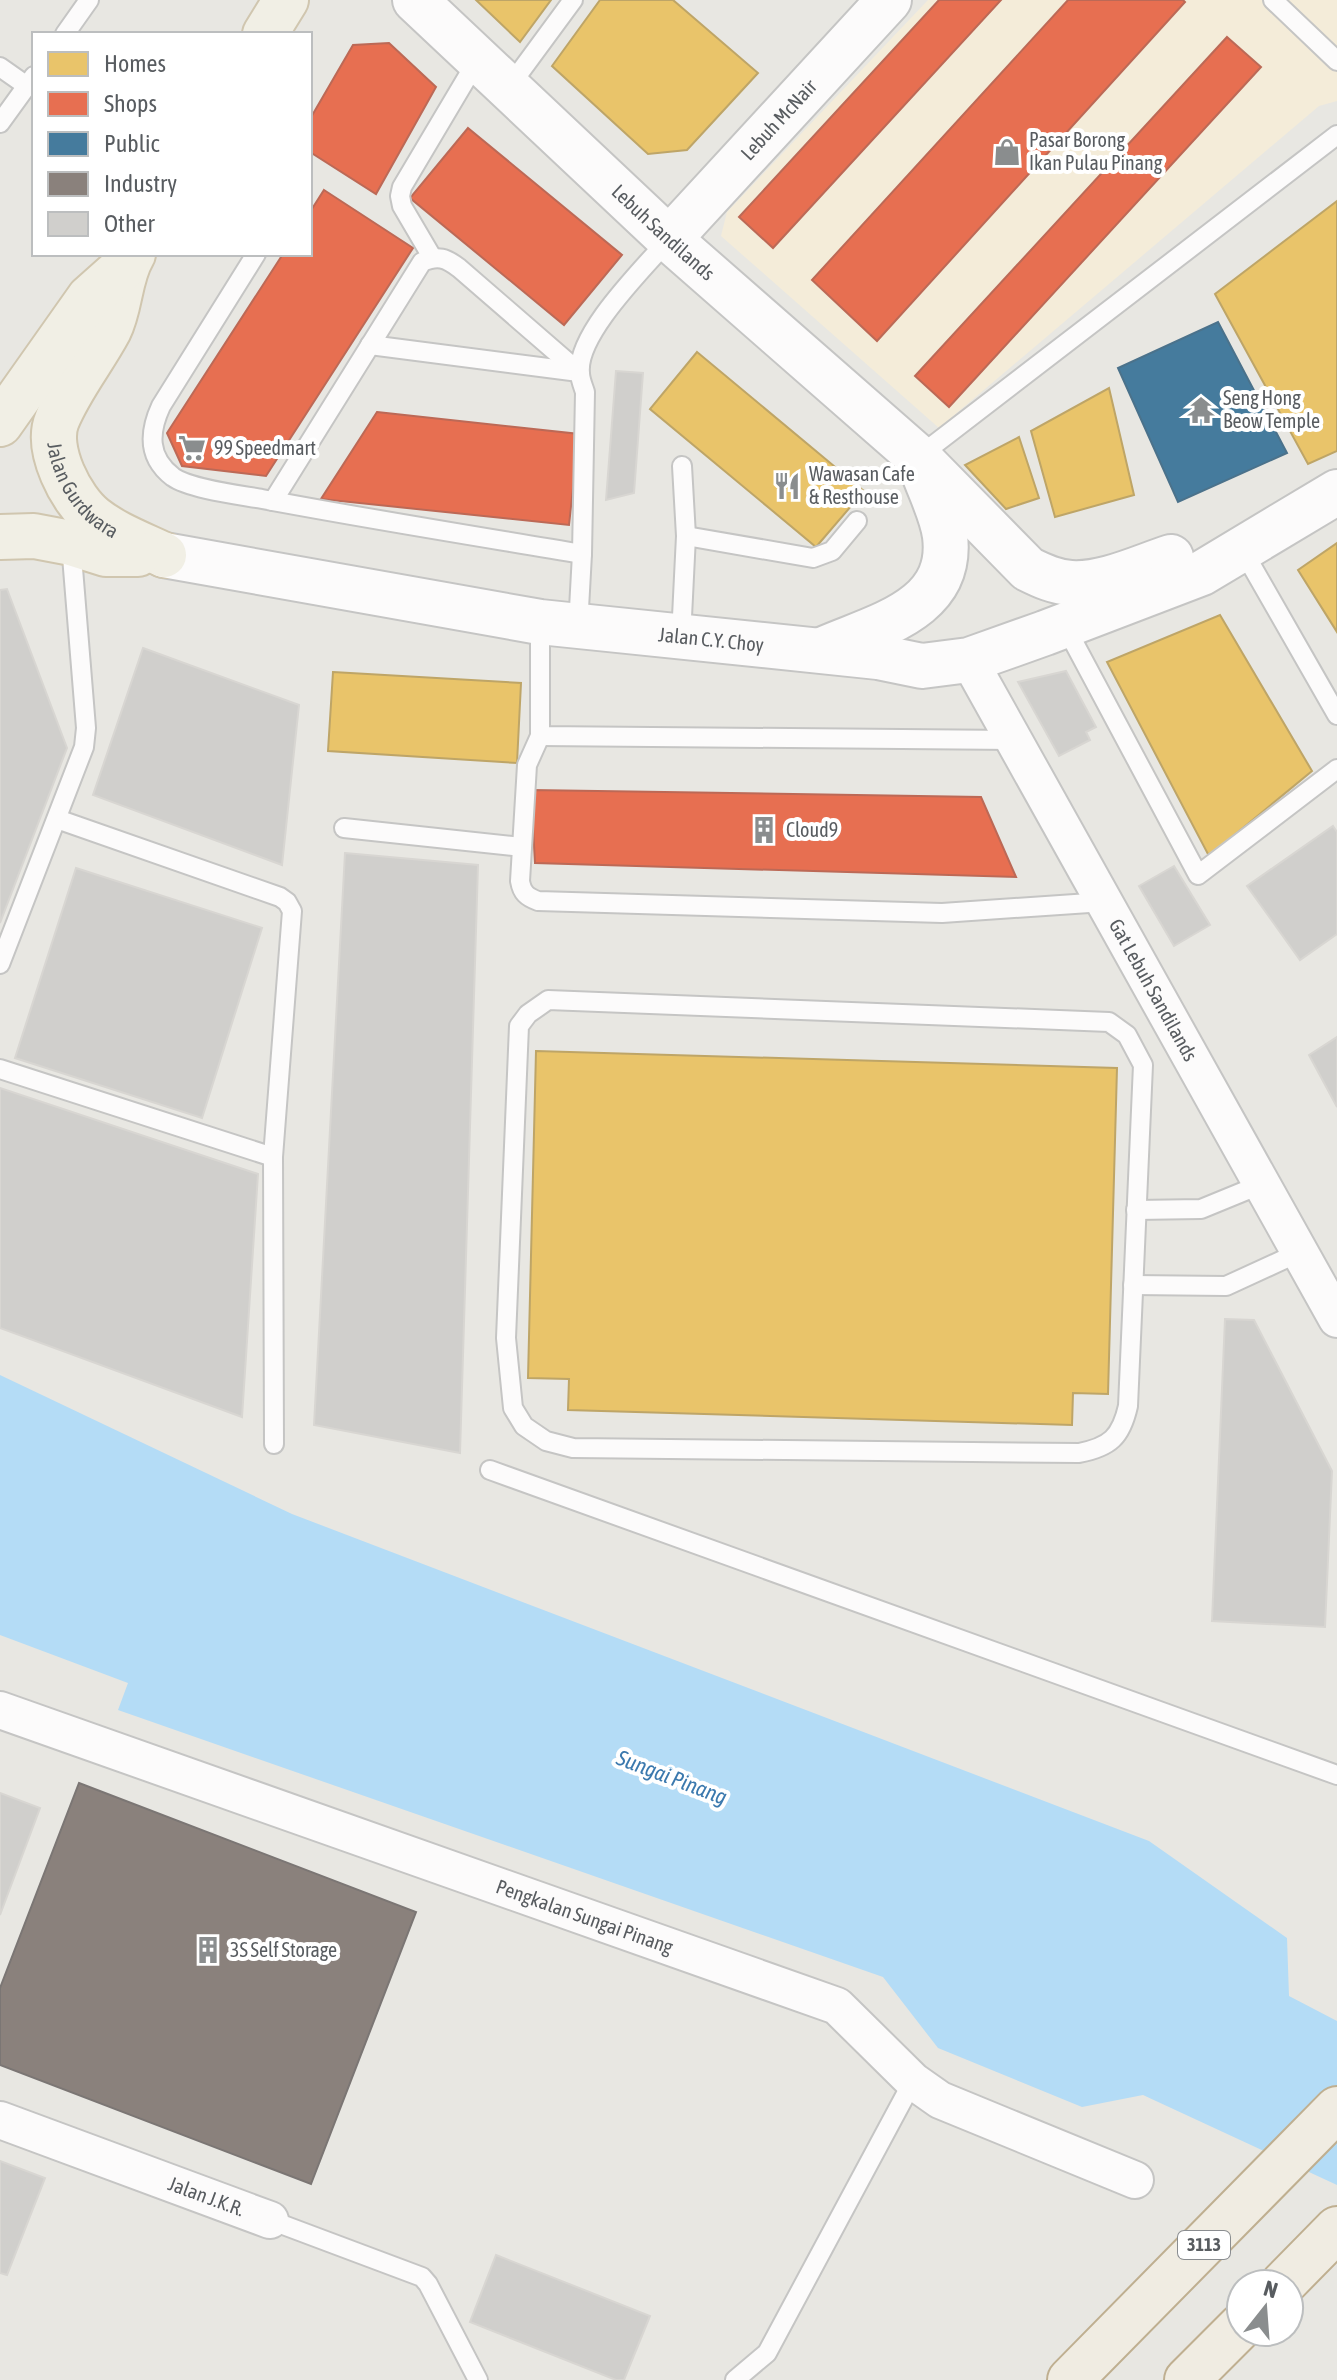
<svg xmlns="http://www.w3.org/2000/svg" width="1337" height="2380" viewBox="0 0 1337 2380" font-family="'Asap Condensed',sans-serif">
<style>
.commercial{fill:#f4ecd9}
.water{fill:#b4dcf6}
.homes{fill:#e9c46a;stroke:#bea567;stroke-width:2}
.shops{fill:#e76f51;stroke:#bc6956;stroke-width:2}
.public{fill:#457b9d;stroke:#4b728b;stroke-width:2}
.industry{fill:#8a817c;stroke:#7b7674;stroke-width:2}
.building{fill:#d0cfcc;stroke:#d8d6d2;stroke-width:2}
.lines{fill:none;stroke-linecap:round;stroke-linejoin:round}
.service-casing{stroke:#c5c5c4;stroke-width:22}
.minor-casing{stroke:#c5c5c4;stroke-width:40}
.tertiary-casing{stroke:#c5c5c4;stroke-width:48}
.primary-casing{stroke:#d0c6af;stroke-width:48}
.trunk-casing{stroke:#bfaf90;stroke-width:48}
.service{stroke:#fcfbfb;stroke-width:18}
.minor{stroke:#fcfbfb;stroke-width:36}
.tertiary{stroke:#fcfbfb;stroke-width:44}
.primary{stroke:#f1efe5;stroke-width:44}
.trunk{stroke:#f0ece2;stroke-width:44}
.labels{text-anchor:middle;stroke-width:8;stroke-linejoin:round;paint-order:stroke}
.shield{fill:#fff;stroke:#8a8d90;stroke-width:2}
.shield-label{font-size:18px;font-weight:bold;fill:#585c60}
.street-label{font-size:20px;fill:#585c60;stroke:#fff}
.poi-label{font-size:20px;fill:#585c60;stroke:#fff;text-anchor:start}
.water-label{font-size:22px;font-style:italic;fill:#3b79ae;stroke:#fff}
</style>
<rect width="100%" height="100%" fill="#e8e7e2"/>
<path class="commercial" d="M928 0H1337V101L1319 106 939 428 721 236 727 212Z"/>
<path class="water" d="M0 1375 292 1514 1149 1841 1287 1938 1289 1996 1337 2021V2185L1143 2095 1082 2107 938 2048 883 1977 118 1710 128 1683 0 1635Z"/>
<g class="homes">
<path d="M476 0H551L520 42Z"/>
<path d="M600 0H673L758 73 687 150 648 154 552 66Z"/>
<path d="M1337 201V451L1308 464 1215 294Z"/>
<path d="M697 352 864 491 816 547 650 409Z"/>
<path d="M1109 388 1134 495 1055 517 1031 431Z"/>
<path d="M1019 437 1039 498 1006 509 965 465Z"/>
<path d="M1337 543V632L1298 570Z"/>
<path d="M1220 615 1312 771 1209 856 1107 662Z"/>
<path d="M333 672 521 683 517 763 328 751Z"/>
<path d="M536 1051 1117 1068 1108 1394 1073 1393 1072 1425 568 1410 569 1379 528 1378Z"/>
</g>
<g class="shops">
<path d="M939 0H1001L773 248 739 217Z"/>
<path d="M1068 0H1183L1185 2 877 341 812 280Z"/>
<path d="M1227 37 1261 67 949 407 915 376Z"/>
<path d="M389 43 436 87 376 194 310 152V119L353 45Z"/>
<path d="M468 128 622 255 564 325 410 198Z"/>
<path d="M324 190 413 248 266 476 182 466 167 433 283 254H310V212Z"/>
<path d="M377 412 579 434 569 525 321 499Z"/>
<path d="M531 790 981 797 1016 877 535 863Z"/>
</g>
<path class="public" d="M1218 322 1287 453 1178 502 1118 368Z"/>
<path class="industry" d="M79 1783 416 1912 311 2184 0 2065V1988Z"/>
<g class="building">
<path d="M616 371 643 373 634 493 606 500Z"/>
<path d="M7 589 67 748 0 923V590Z"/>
<path d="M143 648 299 705 282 865 93 795Z"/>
<path d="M1066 671 1096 727 1086 732 1090 740 1059 756 1018 682Z"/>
<path d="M1333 826 1337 832V934L1300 960 1247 886Z"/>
<path d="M345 853 478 865 460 1453 314 1425Z"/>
<path d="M1174 866 1210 925 1174 946 1139 886Z"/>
<path d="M76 868 262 928 202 1118 15 1058Z"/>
<path d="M1337 1037V1107L1309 1055Z"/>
<path d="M0 1088 258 1174 242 1417 0 1328Z"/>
<path d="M1225 1319 1254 1320 1332 1471 1325 1627 1212 1621Z"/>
<path d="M0 1793 40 1808 0 1915Z"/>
<path d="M0 2161 45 2178 7 2275 0 2273Z"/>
<path d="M496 2255 650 2316 624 2380H616L470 2322Z"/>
</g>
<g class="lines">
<g class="service-casing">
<g id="service">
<path d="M1273 0 1337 61"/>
<path d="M65 34 89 0"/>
<path d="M0 67 27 86"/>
<path d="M509 87 573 0"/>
<path d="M0 123 34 76"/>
<path d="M256 254 161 406C149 432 147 457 173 477 190 489 240 495 262 499 368 519 475 536 582 554"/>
<path d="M432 257 402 206 400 196 402 187 478 59"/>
<path d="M370 345 579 372"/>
<path d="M918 457 1337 135"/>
<path d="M273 501 422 262C438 255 446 258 459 268L579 372"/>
<path d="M686 536 813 558 832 551 857 521"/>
<path d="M1242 549 1337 715"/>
<path d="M540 622V736L1014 740"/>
<path d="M1065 626 1198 875 1337 769"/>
<path d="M578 627 582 554 585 392C583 386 580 379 580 373 576 334 644 268 669 239"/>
<path d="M681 637 686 536 682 466"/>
<path d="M540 736 527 765 520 881C522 893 527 897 538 901L942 913 1104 902"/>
<path d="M57 819 280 897 287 902 292 911 273 1157 274 1444"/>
<path d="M344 828 522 847"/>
<path d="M0 964 84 747 86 728 71 544"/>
<path d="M548 1000 1109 1022 1127 1035 1143 1065 1128 1406C1121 1437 1110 1447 1079 1453L573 1448 546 1441 524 1426 513 1408 506 1338 519 1026 528 1014Z"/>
<path d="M0 1069 273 1157"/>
<path d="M1136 1210 1201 1209 1262 1184"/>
<path d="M1133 1285 1226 1286 1300 1252"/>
<path d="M490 1470 1337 1775"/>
<path d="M270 2220 422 2277 428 2284 478 2380"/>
<path d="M735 2380 767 2353 913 2081"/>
</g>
</g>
<g class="minor-casing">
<g id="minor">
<path id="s1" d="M969 660 1337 1319"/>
<path id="s2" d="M0 1710 837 2006 913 2081 940 2100 1135 2180"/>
<path id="s3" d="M0 2120 270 2220"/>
</g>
</g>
<g class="tertiary-casing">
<g id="tertiary">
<path id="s4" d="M415 0 669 239 918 457 1028 569C1042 576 1055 582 1071 583 1104 585 1140 567 1171 557"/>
<path id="s5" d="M669 239 889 0"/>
<path id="s6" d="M164 555 540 622 878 657 922 666 969 660 1045 633 1202 573 1337 492"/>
<path d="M824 649C876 626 954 610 945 536 942 514 930 491 923 471"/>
</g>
</g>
<g class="primary-casing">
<g id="primary">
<path d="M265 34 286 0"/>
<path id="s7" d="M133 254C119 277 121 306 109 330 93 360 70 388 57 420 45 449 71 500 94 518 114 534 141 544 164 555"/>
<path d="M0 424 89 298 127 264"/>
<path d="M0 537 34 536 71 543 106 554H138"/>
</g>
</g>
<g class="trunk-casing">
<g id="trunk">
<path d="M1283 2284 1337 2229"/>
<path d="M1070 2380 1337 2109"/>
<path d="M1187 2380 1241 2326"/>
</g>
</g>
<use href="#service" class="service"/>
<use href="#minor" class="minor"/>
<use href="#tertiary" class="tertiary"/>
<use href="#primary" class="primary"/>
<use href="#trunk" class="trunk"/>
</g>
<defs>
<g id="shop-bare" transform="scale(2.16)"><path d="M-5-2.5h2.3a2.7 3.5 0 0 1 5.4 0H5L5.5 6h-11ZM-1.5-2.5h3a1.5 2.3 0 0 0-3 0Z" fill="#8a8d8e" stroke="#fff" stroke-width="2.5" paint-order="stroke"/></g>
<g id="temple-bare" transform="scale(2.16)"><path d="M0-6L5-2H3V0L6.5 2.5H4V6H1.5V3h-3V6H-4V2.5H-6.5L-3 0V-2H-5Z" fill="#8a8d8e" stroke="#fff" stroke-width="2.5" paint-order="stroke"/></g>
<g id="supermarket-bare" transform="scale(2.16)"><path d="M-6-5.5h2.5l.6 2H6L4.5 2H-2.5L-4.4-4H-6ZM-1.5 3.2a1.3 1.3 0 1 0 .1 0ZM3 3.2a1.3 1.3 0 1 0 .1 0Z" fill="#8a8d8e" stroke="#fff" stroke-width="2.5" paint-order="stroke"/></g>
<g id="restaurant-bare" transform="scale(2.16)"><path d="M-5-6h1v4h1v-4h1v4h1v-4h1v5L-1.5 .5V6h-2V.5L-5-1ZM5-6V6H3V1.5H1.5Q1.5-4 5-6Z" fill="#8a8d8e" stroke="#fff" stroke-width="2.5" paint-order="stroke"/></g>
<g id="building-bare" transform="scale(2.16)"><path d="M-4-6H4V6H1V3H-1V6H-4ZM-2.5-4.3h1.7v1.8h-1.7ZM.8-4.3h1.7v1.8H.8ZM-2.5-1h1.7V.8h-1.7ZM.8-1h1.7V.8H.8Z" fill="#8a8d8e" stroke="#fff" stroke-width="2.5" paint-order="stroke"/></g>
</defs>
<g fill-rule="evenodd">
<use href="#shop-bare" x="1007" y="152"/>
<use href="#temple-bare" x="1201" y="410"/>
<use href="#supermarket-bare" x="192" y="448"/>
<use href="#restaurant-bare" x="787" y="486"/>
<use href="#building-bare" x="764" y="830"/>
<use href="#building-bare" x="208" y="1950"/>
</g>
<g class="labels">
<rect class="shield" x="1178" y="2231" width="52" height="28" rx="6"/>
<g class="shield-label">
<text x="1204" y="2251">3113</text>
</g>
<g class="street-label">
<text dy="7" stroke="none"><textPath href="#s5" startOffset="162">Lebuh McNair</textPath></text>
<text dy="7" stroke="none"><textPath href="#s4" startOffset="340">Lebuh Sandilands</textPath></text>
<text dy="7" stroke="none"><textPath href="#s7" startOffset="264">Jalan Gurdwara</textPath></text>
<text dy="7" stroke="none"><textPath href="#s6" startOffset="554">Jalan C.Y. Choy</textPath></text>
<text dy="7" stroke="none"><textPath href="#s1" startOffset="378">Gat Lebuh Sandilands</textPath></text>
<text dy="7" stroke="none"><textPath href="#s2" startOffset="620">Pengkalan Sungai Pinang</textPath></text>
<text dy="7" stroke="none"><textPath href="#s3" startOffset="220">Jalan J.K.R.</textPath></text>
</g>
<g class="poi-label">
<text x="1029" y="147">Pasar Borong<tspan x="1029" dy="23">Ikan Pulau Pinang</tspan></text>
<text x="1223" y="405">Seng Hong<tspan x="1223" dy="23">Beow Temple</tspan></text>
<text x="214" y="455">99 Speedmart</text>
<text x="809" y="481">Wawasan Cafe<tspan x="809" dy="23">&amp; Resthouse</tspan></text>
<text x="786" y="837">Cloud9</text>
<text x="230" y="1957">3S Self Storage</text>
</g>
<g class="water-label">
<text transform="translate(672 1777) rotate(21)" y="8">Sungai Pinang</text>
</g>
</g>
<rect x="32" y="32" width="280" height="224" fill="#ffffff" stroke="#bcbebf" stroke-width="2"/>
<rect x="48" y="52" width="40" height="24" fill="#e9c46a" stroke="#bcbebf" stroke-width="2"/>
<text x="104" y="72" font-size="24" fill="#585c60">Homes</text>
<rect x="48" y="92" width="40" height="24" fill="#e76f51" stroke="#bcbebf" stroke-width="2"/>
<text x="104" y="112" font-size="24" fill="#585c60">Shops</text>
<rect x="48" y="132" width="40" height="24" fill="#457b9d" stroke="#bcbebf" stroke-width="2"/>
<text x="104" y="152" font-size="24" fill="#585c60">Public</text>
<rect x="48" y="172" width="40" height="24" fill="#8a817c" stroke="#bcbebf" stroke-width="2"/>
<text x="104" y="192" font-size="24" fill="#585c60">Industry</text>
<rect x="48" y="212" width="40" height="24" fill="#d0cfcc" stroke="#bcbebf" stroke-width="2"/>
<text x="104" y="232" font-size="24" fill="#585c60">Other</text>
<g transform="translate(1265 2308) rotate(17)"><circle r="38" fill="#ffffff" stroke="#bcbebf" stroke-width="2"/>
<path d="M0-6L14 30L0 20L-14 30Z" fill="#8a8d8e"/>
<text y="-12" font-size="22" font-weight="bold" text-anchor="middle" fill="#585c60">N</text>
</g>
</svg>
